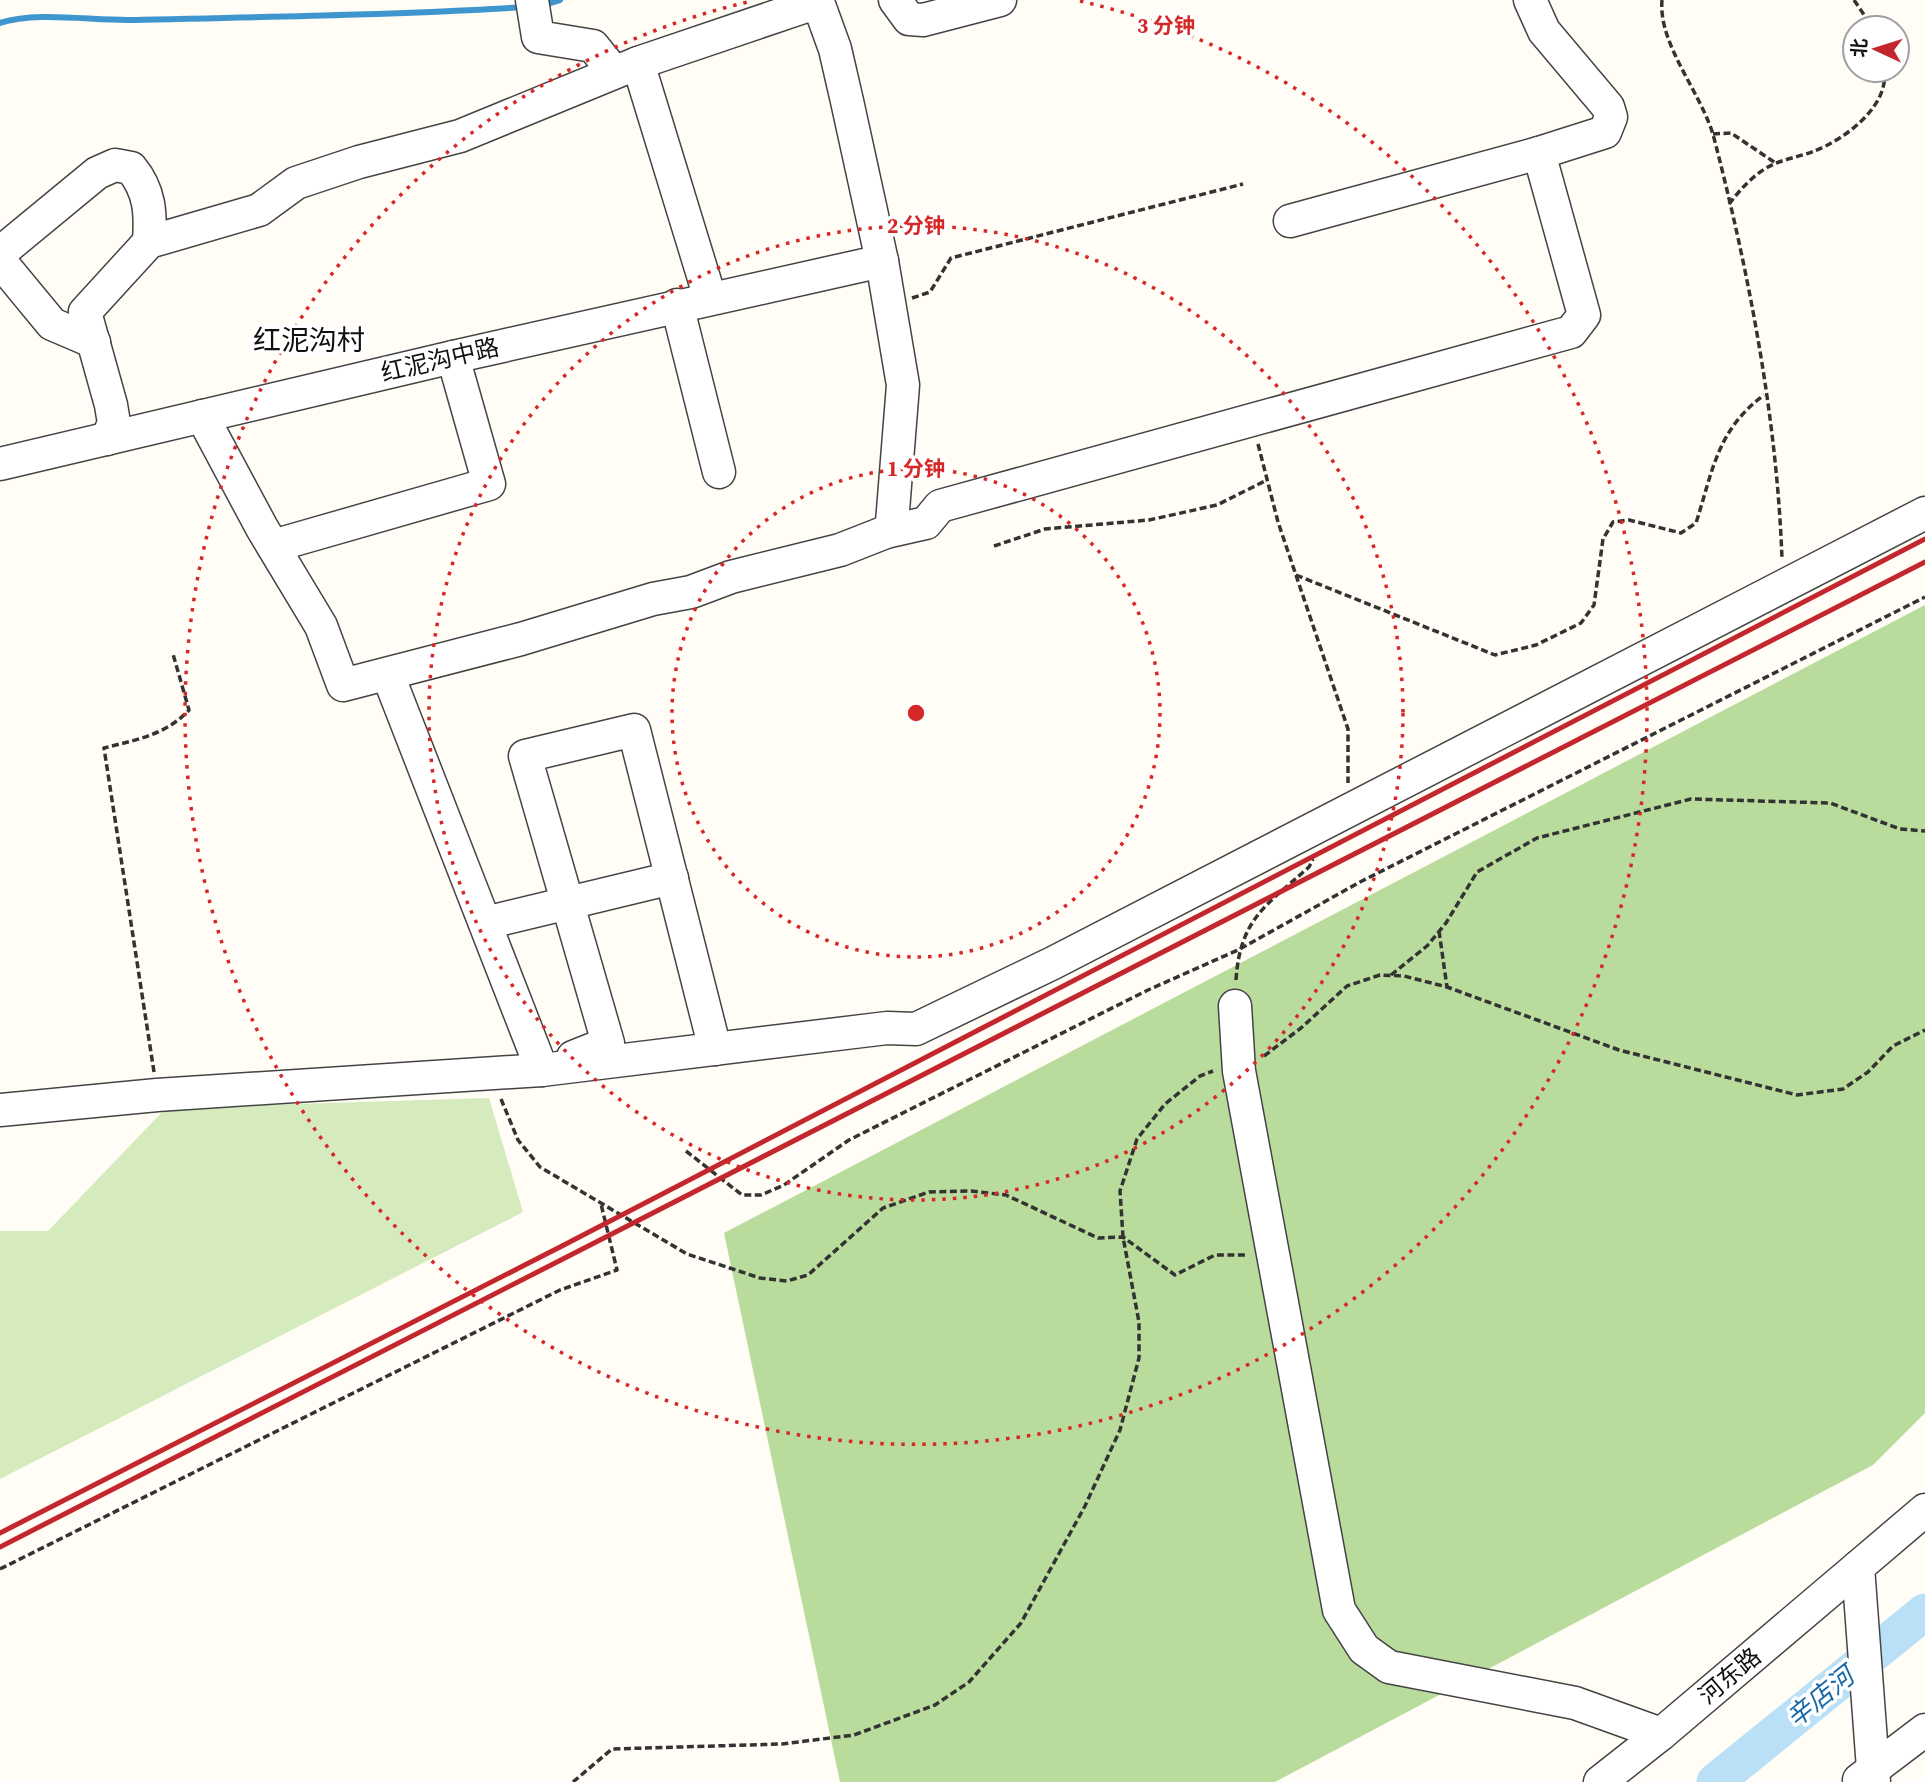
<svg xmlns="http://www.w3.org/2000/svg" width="1925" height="1782" viewBox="0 0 1925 1782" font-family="'Source Serif 4','Noto Sans SC',serif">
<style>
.green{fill:#d5ebbd}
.forest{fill:#b9dc9c}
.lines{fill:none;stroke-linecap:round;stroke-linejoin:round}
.stream{stroke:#3f96cf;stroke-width:6}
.river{stroke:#b9e0f7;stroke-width:37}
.minor-casing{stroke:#444;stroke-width:35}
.path{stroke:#333;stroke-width:3.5;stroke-dasharray:7 3.5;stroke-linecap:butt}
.minor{stroke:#fff;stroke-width:32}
.rail{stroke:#c4262e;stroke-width:5}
.ring{fill:none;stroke:#d62828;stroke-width:3.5;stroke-dasharray:3.5 7}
.labels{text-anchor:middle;stroke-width:7;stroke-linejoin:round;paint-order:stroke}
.street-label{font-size:24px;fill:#111;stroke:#fff}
.water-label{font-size:26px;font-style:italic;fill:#1768a6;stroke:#fff}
.quarter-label{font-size:28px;fill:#111;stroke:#fff}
.centre{fill:#d62828;stroke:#fff;stroke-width:3.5}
.ring-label{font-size:21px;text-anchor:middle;font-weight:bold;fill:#d62828;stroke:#fff;stroke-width:7;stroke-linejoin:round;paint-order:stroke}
</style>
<rect width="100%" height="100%" fill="#fffdf5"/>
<path class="green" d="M489 1098 523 1212 0 1479V1231H48L166 1108Z"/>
<path class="forest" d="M1925 605V1413L1873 1465 1275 1782H840L724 1233Z"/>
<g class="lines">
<g class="stream">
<path d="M543 5 560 0"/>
<path d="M0 23C37 11 92 21 132 20 263 17 394 15 525 7"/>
</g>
<path class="river" d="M1715 1782 1925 1612"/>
<g class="minor-casing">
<g id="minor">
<path d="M532 0 538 37 593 46 614 72"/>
<path d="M895 0 909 19 923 20 1000 0"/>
<path d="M1290 221 1539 153"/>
<path d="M0 253 97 173 115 165 131 168C150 191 151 213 149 242"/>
<path d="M0 261 52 324 94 342"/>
<path d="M677 305 719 472"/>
<path d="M202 416 262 528 321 626 343 685 521 639 653 599 691 592 731 577 840 550 886 532 892 523 903 385 882 261 847 101 835 49 818 2 638 63"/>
<path d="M107 439 114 423 111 405 85 312 149 242 259 210 296 183 359 162 460 136 638 63 710 298"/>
<path d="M0 464 453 357 882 261"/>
<path d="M886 532 926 523 940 506 1571 332 1584 315 1539 153 1605 132 1611 117 1608 107 1544 31 1530 0"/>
<path d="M273 546 489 484 453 357"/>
<path d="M388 675 542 1070"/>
<path d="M485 923 672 878"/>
<path d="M1235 1006 1239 1071 1339 1610 1364 1649 1389 1667 1575 1703 1661 1734"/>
<path d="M573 1057 608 1043 525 756 634 730 715 1049"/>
<path d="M0 1110 157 1095 542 1070 887 1028 916 1029 1053 963 1925 513"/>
<path d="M1859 1780 1925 1730"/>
<path d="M1600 1782 1661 1734 1858 1567"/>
<path d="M1874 1782 1858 1567 1925 1510"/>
</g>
</g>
<g class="path">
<path d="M1662 0C1658 45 1702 93 1714 138 1749 273 1777 419 1782 559"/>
<path d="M1854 0 1873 28"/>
<path d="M1713 134 1731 133 1777 164"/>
<path d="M1729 204C1740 190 1752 176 1768 167 1782 159 1800 157 1814 151 1844 140 1890 106 1884 70"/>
<path d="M912 298 930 292 951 258 1243 184"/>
<path d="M1258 444 1278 522 1348 729V783"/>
<path d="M994 546 1045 529 1149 520 1217 505 1267 480"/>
<path d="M1296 575 1495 655 1536 645 1581 623 1594 605 1603 539 1613 522 1629 520 1681 533 1696 523C1713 470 1717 430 1764 395"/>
<path d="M1439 931 1447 987"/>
<path d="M1391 975 1427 946 1446 923 1477 872 1537 838 1691 799 1830 803 1900 829 1925 831"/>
<path d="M1236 980C1240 918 1267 905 1309 867L1313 859"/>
<path d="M1264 1056 1301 1028 1347 986 1380 975 1404 976 1447 987 1619 1050 1797 1095 1843 1089 1868 1072 1893 1046 1925 1030"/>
<path d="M154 1072 104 748C135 740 166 735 189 710L173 654"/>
<path d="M501 1099 518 1140 540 1167 687 1254 760 1278 787 1281 808 1275 883 1208 929 1192 971 1191 1006 1195 1098 1238 1123 1237 1175 1275 1215 1255H1247"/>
<path d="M686 1151 742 1195H761L784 1185 849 1140 1148 990 1238 950 1360 882 1925 597"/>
<path d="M0 1569 560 1290 617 1270 601 1204"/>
<path d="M573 1782 612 1749 782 1744 854 1735 935 1705 969 1682 1021 1623 1085 1506 1120 1430 1139 1358V1322L1123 1237 1120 1191 1137 1139 1165 1104 1200 1076 1213 1071"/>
</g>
<use href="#minor" class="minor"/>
<g class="rail">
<path d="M0 1533 562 1246 1925 539"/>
<path d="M0 1547 1925 562"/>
</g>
</g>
<g class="ring">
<circle cx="916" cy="713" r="244"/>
<circle cx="916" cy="713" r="487"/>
<path d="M1080 1A731 731 0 1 1 752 1"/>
</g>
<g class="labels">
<g class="street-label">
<text transform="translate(440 360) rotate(-13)" y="8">红泥沟中路</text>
<text transform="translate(1730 1676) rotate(-40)" y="8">河东路</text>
</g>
<g class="water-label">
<text transform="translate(1820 1697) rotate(-39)" y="9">辛店河</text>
</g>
<g class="quarter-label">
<text x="309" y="350">红泥沟村</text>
</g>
</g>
<circle cx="916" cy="713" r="10" class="centre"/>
<g class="ring-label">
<text x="1166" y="33">3 分钟</text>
<text x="916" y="233">2 分钟</text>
<text x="916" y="476">1 分钟</text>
</g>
<g transform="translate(1876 49) rotate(274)"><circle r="33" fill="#ffffff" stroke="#a0a0a0" stroke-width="2"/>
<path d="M0-5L12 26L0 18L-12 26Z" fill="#c4262e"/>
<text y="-10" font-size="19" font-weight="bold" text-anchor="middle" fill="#111111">北</text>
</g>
</svg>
